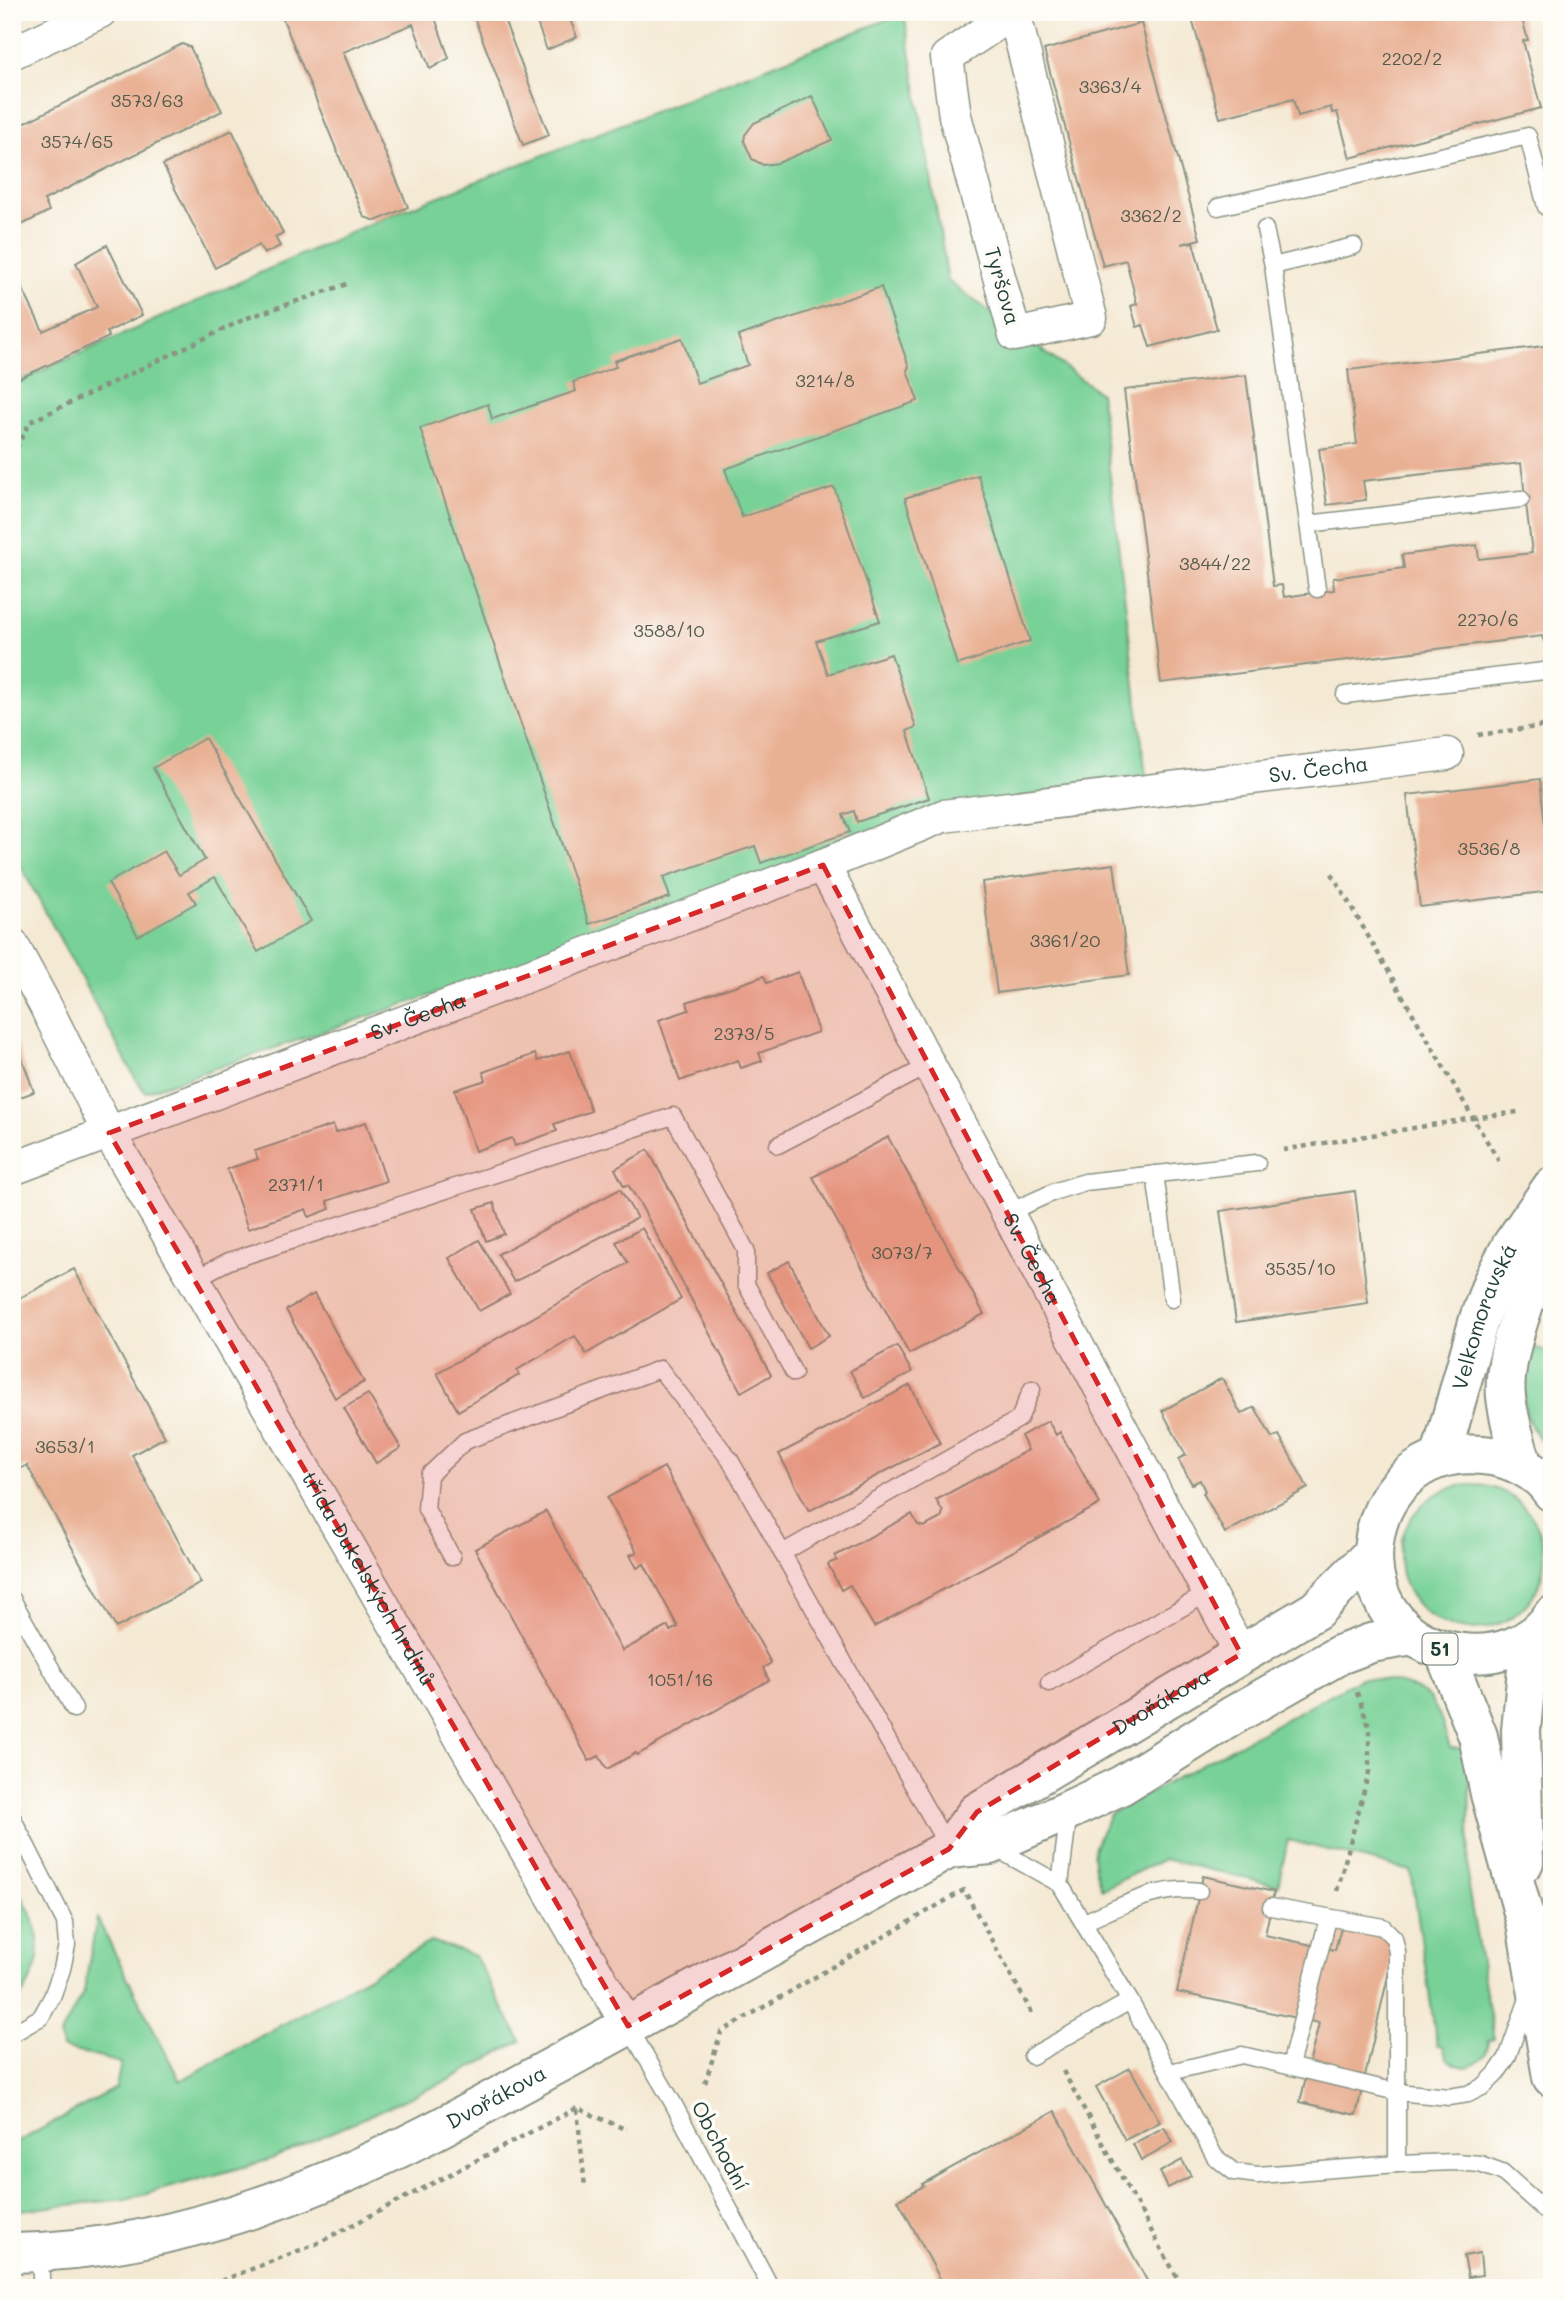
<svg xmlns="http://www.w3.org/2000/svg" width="1564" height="2300" viewBox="0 0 1564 2300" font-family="Mali,sans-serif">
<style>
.green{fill:#78d197;stroke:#4c8766;stroke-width:2}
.building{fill:#e9b194}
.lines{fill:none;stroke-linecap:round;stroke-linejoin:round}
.lane-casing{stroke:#8a9384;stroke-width:19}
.street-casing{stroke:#8a9384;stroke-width:35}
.secondary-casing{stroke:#8a9384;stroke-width:42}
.primary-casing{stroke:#8a9384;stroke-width:42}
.path{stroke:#8a9384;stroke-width:4.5;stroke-dasharray:5 5;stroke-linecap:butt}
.lane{stroke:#fff;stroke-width:16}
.street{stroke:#fff;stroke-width:32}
.secondary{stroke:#fff;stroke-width:38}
.primary{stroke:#fff;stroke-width:38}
.marked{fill:#d62828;fill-opacity:0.2;stroke:#d62828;stroke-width:5;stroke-dasharray:14 9;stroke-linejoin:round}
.labels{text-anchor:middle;stroke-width:7;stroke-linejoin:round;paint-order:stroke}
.number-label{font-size:18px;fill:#525a4c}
.shield{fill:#fdfcf7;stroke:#62766e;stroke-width:2}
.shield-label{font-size:19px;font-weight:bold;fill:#1f3d34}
.street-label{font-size:21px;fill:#1f3d34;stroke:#fdfcf7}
</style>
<rect width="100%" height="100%" fill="#fdfcf7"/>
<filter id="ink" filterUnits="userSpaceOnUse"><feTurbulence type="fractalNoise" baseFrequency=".0143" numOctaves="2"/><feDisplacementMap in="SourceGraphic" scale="14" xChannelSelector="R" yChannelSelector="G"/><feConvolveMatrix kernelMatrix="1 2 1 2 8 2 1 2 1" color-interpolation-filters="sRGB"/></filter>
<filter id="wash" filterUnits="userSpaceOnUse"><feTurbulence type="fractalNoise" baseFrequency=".00686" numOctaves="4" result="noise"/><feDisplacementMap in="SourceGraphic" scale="28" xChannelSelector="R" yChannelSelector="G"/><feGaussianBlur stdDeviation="1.57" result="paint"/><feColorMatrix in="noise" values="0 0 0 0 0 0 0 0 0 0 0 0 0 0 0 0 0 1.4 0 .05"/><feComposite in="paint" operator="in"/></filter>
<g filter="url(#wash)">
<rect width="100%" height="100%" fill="#f4e9d3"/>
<g class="green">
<path d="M904 13 948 281 1100 393 1147 785 940 807 724 896 145 1092 134 1076 12 850V384L376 221Z"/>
<path d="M1529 1346 1552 1353V1450C1514 1421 1524 1387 1529 1346Z"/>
<circle cx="1472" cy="1557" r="72"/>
<path d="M1552 1651V1695L1540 1715V1671Z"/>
<path d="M1361 1678C1378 1678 1410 1684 1424 1694 1439 1705 1445 1732 1450 1748H1465L1470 1778 1468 1887 1494 2039 1488 2041C1487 2055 1481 2063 1468 2067 1453 2066 1446 2061 1443 2047L1437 2046 1411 1871 1288 1840 1278 1886 1164 1859 1102 1889C1087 1852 1093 1848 1110 1814Z"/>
<path d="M12 1877C30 1912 50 1940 31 1979 26 1990 22 1997 12 2005Z"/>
<path d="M97 1918 180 2081 432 1941 475 1956 521 2041 451 2079 269 2160 127 2199 12 2211V2145L116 2088 121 2063 62 2048 60 2036 84 1991Z"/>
</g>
<g id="blocks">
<g class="building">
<path d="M280 12H433L449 58 430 69 413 24 343 52 408 207 376 221 364 217Z"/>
<path d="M472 12H501L549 135 523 145Z"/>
<path d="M533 12H567L577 37 547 50Z"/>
<path d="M1190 12H1520L1528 40 1523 41 1541 108 1350 158 1337 112 1332 113 1331 107 1298 116 1293 99 1220 118Z"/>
<path d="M1141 23 1200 239 1181 244 1193 242 1217 329 1150 347 1143 325 1137 327 1131 306 1137 304 1126 260 1103 266 1044 50Z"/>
<path d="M182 44 190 47 222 111 44 200 49 211 12 230V129Z"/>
<path d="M812 96 832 140 778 163 763 165 752 159 744 141 745 135 754 123Z"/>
<path d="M232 130 283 233 275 237 280 246 264 254 259 245 215 268 163 165Z"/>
<path d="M107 245 142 315 107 332 109 337 12 382V267L43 331 97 307 76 263Z"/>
<path d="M881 287 909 367 907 370 918 401 725 469 742 517 834 487 880 621 816 641 828 674 891 654 916 727 907 731 929 798 857 822 854 811 843 815 850 832 761 863 755 846 663 877 670 897 589 924 420 428 488 404 492 419 576 391 573 382 616 367 614 361 682 338 697 383 748 365 738 336Z"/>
<path d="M1552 345V651L1544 642 1542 636 1161 683 1124 390 1246 375 1273 586 1282 585 1284 597 1334 590 1333 578 1404 568 1402 555 1477 545 1479 559 1532 553 1521 463 1363 481 1366 500 1327 505 1319 449 1357 444 1348 370Z"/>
<path d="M978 475 1030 641 957 665 905 498Z"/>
<path d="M205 738 311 921 258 952 215 877 189 892 196 903 138 936 108 883 164 851 179 875 205 860 153 768Z"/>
<path d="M1540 779 1552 891 1420 907 1407 795Z"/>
<path d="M1114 864 1129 975 997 993 982 882Z"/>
<path d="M798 972 818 1032 759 1053 762 1061 741 1068 738 1060 680 1081 659 1020 689 1010 687 1002 764 976 767 983Z"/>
<path d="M12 1039H15L34 1092 12 1100Z"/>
<path d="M570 1051 591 1111 554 1124 557 1131 515 1146 512 1138 475 1151 455 1090 486 1080 483 1072 535 1054 538 1061Z"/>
<path d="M366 1122 386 1181 327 1201 330 1209 309 1217 306 1209 248 1229 227 1169 258 1159 255 1151 333 1125 335 1133Z"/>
<path d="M888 1137 984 1314 909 1354 813 1177Z"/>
<path d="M648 1150 771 1375 741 1392 639 1202 628 1185 624 1186 615 1169Z"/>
<path d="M620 1189 637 1218 514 1282 498 1254Z"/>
<path d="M1355 1191 1368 1303 1236 1322 1220 1211Z"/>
<path d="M494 1203 504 1234 486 1241 475 1209Z"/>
<path d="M642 1228 681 1299 586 1354 575 1336 517 1370 519 1375 458 1411 437 1373 628 1263 616 1242Z"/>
<path d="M479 1240 510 1294 479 1311 449 1258Z"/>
<path d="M789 1261 829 1336 808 1348 767 1273Z"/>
<path d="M74 1269 165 1437 132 1455 201 1583 116 1628 27 1465 12 1473V1302Z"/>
<path d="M314 1294 364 1382 335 1398 286 1310Z"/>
<path d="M897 1346 912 1372 865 1398 850 1371Z"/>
<path d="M1222 1378 1241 1414 1255 1407 1272 1438 1279 1435 1308 1488 1225 1533 1203 1493 1205 1491 1200 1480 1192 1484 1178 1459 1186 1455 1162 1411Z"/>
<path d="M910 1385 940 1443 809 1511 779 1454Z"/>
<path d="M368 1394 401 1448 376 1463 344 1408Z"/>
<path d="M1048 1421 1056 1435 1060 1432 1100 1504 874 1627 850 1585 841 1590 828 1564 837 1560 835 1556 912 1514 918 1525 924 1527 941 1518 943 1512 936 1500 1028 1450 1021 1436Z"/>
<path d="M664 1467 771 1663 763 1668 769 1680 637 1755 636 1753 607 1769 599 1756 589 1761 475 1549 546 1511 622 1651 668 1626 670 1631 678 1627 644 1564 637 1568 630 1555 637 1552 607 1498Z"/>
<path d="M1203 1876 1274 1892 1265 1935 1335 1950 1342 1924 1397 1937 1356 2115 1300 2102 1319 2023 1177 1992Z"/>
<path d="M1130 2068 1160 2122 1125 2140 1096 2087Z"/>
<path d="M1055 2111 1151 2288H945L898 2200 924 2186 922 2184Z"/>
<path d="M1164 2127 1173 2142 1141 2160 1133 2144Z"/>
<path d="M1182 2160 1191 2176 1168 2188 1160 2172Z"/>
<path d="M1480 2253 1482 2275 1468 2277 1464 2256Z"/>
</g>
</g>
</g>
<g filter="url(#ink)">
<use href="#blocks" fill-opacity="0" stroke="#8a9384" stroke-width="2"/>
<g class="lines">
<g class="lane-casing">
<g id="lane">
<path d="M1218 207 1528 136 1546 207"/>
<path d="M1265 229 1273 266 1317 589"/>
<path d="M1273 266 1354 246"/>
<path d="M1308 524 1521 499"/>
<path d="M1345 695 1552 670"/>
<path d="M778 1145 928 1066"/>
<path d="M1155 1174 1172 1299"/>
<path d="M1007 1213 1056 1191 1085 1182 1257 1163"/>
<path d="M194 1279 229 1261 673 1116 746 1250V1284L794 1373"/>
<path d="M782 1553 1019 1419 1032 1389"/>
<path d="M452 1557 426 1509 429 1475 465 1441 660 1369 730 1460 949 1849"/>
<path d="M12 1599 74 1709"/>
<path d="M1049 1683 1208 1593"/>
<path d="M12 1817 65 1922 67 1945 62 1969 52 1997 41 2017 12 2034"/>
<path d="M995 1848 1060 1884 1130 2001 1215 2157 1234 2172 1258 2175 1397 2164 1457 2162 1480 2164 1502 2172 1552 2216"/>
<path d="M1060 1884 1069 1810"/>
<path d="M1271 1907 1383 1927 1394 1938 1397 1952V2164"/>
<path d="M1084 1922C1122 1906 1157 1885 1199 1891"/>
<path d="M628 2026 673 2103 771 2288"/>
<path d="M1032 2056 1130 2001"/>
<path d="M1290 2066 1328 1919"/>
<path d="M1170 2072 1242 2055 1397 2092 1449 2097 1468 2094 1484 2086 1496 2074 1507 2058 1529 1996"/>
<path d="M39 2253 42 2288"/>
</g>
</g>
<g class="street-casing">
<g id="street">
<path d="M1014 12 1091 318 1015 335 955 116 947 57Z"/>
<path d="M12 53 100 12"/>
<path id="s1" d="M823 865 1241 1654"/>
<path id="s2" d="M12 944 45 1005 109 1133 628 2026"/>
<path id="s3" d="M12 1169 823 865 943 816 1447 754"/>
</g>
</g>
<g class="secondary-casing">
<g id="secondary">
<path id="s4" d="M1440 1459 1479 1319 1492 1283 1511 1246 1552 1187"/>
<path d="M1523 1466C1516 1443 1509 1421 1506 1397 1501 1352 1536 1273 1552 1229"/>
<path id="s5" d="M949 1849 977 1812 1316 1610 1372 1554"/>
<path id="s6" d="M12 2253C150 2251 284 2205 406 2145 462 2118 515 2087 569 2058 696 1989 822 1919 949 1849L990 1845 1069 1810 1122 1785 1232 1716 1339 1655 1371 1643 1413 1636"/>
</g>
</g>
<g class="primary-casing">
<g id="primary">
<path d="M1552 1492C1537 1470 1509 1457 1483 1455 1352 1442 1330 1639 1462 1653 1496 1657 1533 1645 1552 1616"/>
<path d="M1444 1651 1478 1736 1490 1794 1526 1923 1552 2077"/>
<path d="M1524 1862 1521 1730 1530 1638"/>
</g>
</g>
<g class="path">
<path d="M12 457 30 422 247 318 347 284"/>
<path d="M12 520V539"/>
<path d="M1478 735 1552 725"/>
<path d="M1283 1150 1473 1118 1330 870"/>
<path d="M1499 1161 1473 1118 1518 1112"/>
<path d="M1337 1891 1369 1772V1726L1356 1690"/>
<path d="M1063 2071 1183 2288"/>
<path d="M705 2083 721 2032 964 1890 1033 2015"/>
<path d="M577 2109 585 2187"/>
<path d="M203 2288 316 2244 577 2108 627 2130"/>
</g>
<use href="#lane" class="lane"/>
<use href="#street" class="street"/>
<use href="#secondary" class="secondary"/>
<use href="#primary" class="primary"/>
</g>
</g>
<path class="marked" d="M823 865 1241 1654 977 1812 949 1849 628 2026 109 1133Z"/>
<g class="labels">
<g class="number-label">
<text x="1412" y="65">2202/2</text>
<text x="1110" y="93">3363/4</text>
<text x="147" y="107">3573/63</text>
<text x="77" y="148">3574/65</text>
<text x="1151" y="222">3362/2</text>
<text x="825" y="387">3214/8</text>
<text x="1215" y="570">3844/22</text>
<text x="1488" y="626">2270/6</text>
<text x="669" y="637">3588/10</text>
<text x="1489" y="855">3536/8</text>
<text x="1065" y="947">3361/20</text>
<text x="744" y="1040">2373/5</text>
<text x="296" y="1191">2371/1</text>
<text x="902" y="1259">3073/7</text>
<text x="1300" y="1275">3535/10</text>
<text x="65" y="1453">3653/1</text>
<text x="680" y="1686">1051/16</text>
</g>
<rect class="shield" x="1422.5" y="1633.5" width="35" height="31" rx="5"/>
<g class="shield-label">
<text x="1440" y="1656">51</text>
</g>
<g class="street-label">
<text transform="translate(1002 286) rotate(74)" y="7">Tyršova</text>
<text dy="7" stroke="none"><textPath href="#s3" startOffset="1374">Sv. Čecha</textPath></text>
<text dy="7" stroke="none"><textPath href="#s3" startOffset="434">Sv. Čecha</textPath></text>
<text dy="7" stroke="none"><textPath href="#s1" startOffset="446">Sv. Čecha</textPath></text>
<text dy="7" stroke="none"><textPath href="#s4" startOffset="149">Velkomoravská</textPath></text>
<text dy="7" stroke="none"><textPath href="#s2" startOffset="728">třída Dukelských hrdinů</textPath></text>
<text dy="7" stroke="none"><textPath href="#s5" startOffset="261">Dvořákova</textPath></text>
<text dy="7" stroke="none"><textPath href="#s6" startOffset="514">Dvořákova</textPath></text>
<text transform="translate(720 2146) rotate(62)" y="7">Obchodní</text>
</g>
</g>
<rect width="1564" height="2300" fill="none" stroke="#fdfcf7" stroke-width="42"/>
</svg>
